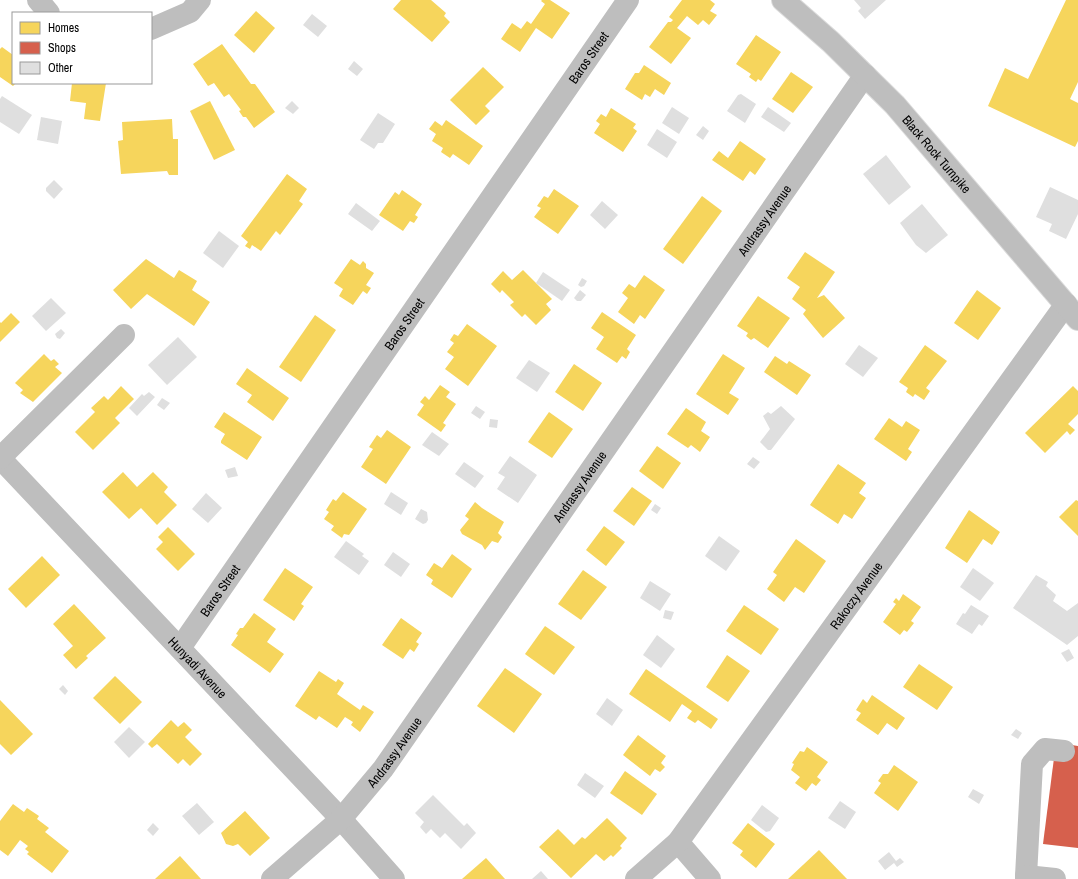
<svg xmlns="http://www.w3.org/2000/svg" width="1078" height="879" viewBox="0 0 1078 879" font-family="'Archivo Narrow',sans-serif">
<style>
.homes{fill:#f6d55c}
.shops{fill:#d6604d}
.building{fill:#dfdfdf}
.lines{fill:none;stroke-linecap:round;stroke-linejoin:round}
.major-casing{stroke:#dbdbdb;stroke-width:24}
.minor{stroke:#bebebe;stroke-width:22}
.major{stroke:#bebebe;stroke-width:22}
.labels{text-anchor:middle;stroke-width:4;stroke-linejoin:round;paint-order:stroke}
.street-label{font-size:13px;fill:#000;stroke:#fff}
</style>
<rect width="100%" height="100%" fill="#fff"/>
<g class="homes">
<path d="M401 0H431L446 13 444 16 450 22 432 42 393 9Z"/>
<path d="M542 0H550L570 13 552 39 536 28 520 52 501 39 512 23 521 29 527 21 531 24 545 4 541 1Z"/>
<path d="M682 0H710L715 4 710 11 717 15 709 25 703 20 698 25 687 16 677 28 691 38 671 64 649 47 668 22H671L673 20 669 17Z"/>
<path d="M1066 0H1078V82L1070 99 1078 103V141L1075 147 988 106 1005 68 1028 79Z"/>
<path d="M256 11 275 28 254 53 234 35Z"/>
<path d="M756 35 781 52 761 81 758 79 756 82 749 77 751 74 736 64Z"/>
<path d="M222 44 251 84H255L275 112 254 128 246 117H243L239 111 241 110 229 94 224 97 214 83 208 86 193 64Z"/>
<path d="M2 47 13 55V83H16L13 86 0 77V49Z"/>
<path d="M644 65 671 83 664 95 655 89 650 97 645 94 642 100 625 89 635 73H639Z"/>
<path d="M483 67 504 87 485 106 490 111 476 125 450 100Z"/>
<path d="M791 72 813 87 793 113 772 99Z"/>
<path d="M72 83H106L100 121 84 119 86 103 70 101Z"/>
<path d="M210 101 235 150 214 160 190 111Z"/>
<path d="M611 108 636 124 633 128 637 131 623 152 594 133 600 124 596 121 601 114 606 117Z"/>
<path d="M172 119 173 139H178V175H169L167 171 121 174 118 141 123 140 122 122Z"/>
<path d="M446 120 483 146 469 165 453 154 450 158 441 152 443 148 432 141 436 134 429 129 435 121 442 126Z"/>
<path d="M740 141 766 159 755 175 750 171 743 181 712 160 719 151 728 158Z"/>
<path d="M287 174 307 189 299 201 303 204 280 235 276 231 261 251 252 245 250 249 245 246 248 242 241 236Z"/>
<path d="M554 189 579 206 558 234 534 217 541 208 537 206 544 196 548 198Z"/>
<path d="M402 190 422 204 415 215 418 217 414 223 410 221 403 231 379 215 395 192 399 195Z"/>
<path d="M702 196 722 211 683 264 663 249Z"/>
<path d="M805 252 835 272 817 298 824 295 845 318 823 338 803 314 806 310 792 299 800 287 787 278Z"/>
<path d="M146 259 174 278 179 270 197 281 192 290 210 302 194 326 147 294 131 309 113 290Z"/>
<path d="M351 259 360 265 363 261 366 264V268L374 273 366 285 371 288 367 294 363 291 353 305 339 296 343 289 334 283Z"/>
<path d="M523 270 552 299 546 304 551 310 536 325 525 314 522 317 510 305 514 302 502 290 500 293 491 284 503 271 512 280Z"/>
<path d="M644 275 665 290 645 319 640 315 634 324 618 312 628 298 622 293 629 284 635 288Z"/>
<path d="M977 290 1001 308 978 340 954 323Z"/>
<path d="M758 296 790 318 768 348 754 338 751 340 746 336 748 333 737 326Z"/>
<path d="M602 312 636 335 627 349 630 352 626 359 622 356 617 363 596 349 604 337 591 328Z"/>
<path d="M11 313 20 322 0 342V322L1 323Z"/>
<path d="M315 315 336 330 301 382 279 367Z"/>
<path d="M467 324 497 346 468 386 445 369 454 357 447 352 454 343 450 340 454 334 458 336Z"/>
<path d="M925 345 947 361 926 388 930 391 924 400 915 394 913 397 906 392 908 388 899 382Z"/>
<path d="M44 354 51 361 54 359 59 364 55 367 62 373 33 402 20 393 23 390 15 383Z"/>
<path d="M723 354 745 368 729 393 739 399 728 415 696 394Z"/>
<path d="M775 356 787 364 789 361 811 375 797 395 764 372Z"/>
<path d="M574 364 602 383 583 411 555 392Z"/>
<path d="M247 368 289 398 273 421 247 402 252 395 236 384Z"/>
<path d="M440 385 450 392 446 397 456 404 443 423 446 425 441 432 417 415 424 405 420 402 425 396 429 400Z"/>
<path d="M121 386 134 399 115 418 120 423 93 450 75 432 95 412 91 408 104 396 108 400Z"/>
<path d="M1073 386 1078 391V414L1068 424 1075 430 1070 435 1067 431 1045 453 1025 433Z"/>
<path d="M686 408 706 422 701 431 710 437 700 452 691 445 688 448 667 434Z"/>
<path d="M224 412 262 437 247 460 221 443V441L225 434 214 427Z"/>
<path d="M549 412 573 429 552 458 528 442Z"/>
<path d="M889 418 902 427 906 421 920 430 908 449 912 452 906 461 874 439Z"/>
<path d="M387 430 411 447 386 484 361 467 373 449 369 447 377 435 381 438Z"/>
<path d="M657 446 681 463 663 489 639 471Z"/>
<path d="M838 464 866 483 859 493 866 498 852 519 844 514 838 524 810 505Z"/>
<path d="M123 472 137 487 153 472 168 487 164 492 177 505 157 525 141 508 129 519 102 492Z"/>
<path d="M632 487 652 501 634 526 613 511Z"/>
<path d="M343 492 367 509 349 535 344 534 342 538 331 530 334 526 324 519 329 512 326 510 333 499 336 501Z"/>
<path d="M1076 500 1078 501V536L1059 517Z"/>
<path d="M475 502 482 508 504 522 498 533 502 537 498 543 492 541 485 550 482 545 462 534 460 530 469 519 465 516Z"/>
<path d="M969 510 1000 532 992 545 983 539 967 563 945 548Z"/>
<path d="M604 526 625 542 606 566 586 550Z"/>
<path d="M168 527 195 554 178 571 156 549 163 542 158 537Z"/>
<path d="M796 539 826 561 804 593 795 587 784 602 767 589 777 575 773 572Z"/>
<path d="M452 554 472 569 452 598 431 584 433 580 426 575 434 563 442 568Z"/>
<path d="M42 556 60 575 26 608 8 589Z"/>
<path d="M285 568 313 587 301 604 304 606 294 621 263 600Z"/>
<path d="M583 570 607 587 581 620 558 604Z"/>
<path d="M903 594 921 607 911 621 914 623 907 632 904 630 900 635 883 622 896 604 893 602 896 598 899 601Z"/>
<path d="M74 604 106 638 86 656 88 658 76 669 63 655 73 646 53 624Z"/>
<path d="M744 605 779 629 761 655 726 631Z"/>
<path d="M254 613 276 629 267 642 284 654 270 673 231 645 238 635 236 634 240 628H243Z"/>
<path d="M401 618 422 633 416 642 419 644 414 652 410 649 403 659 382 645Z"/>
<path d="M545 626 575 647 554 675 525 654Z"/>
<path d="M727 655 750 671 728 702 706 687Z"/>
<path d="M919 664 953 687 937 710 903 687Z"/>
<path d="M505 668 542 694 514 733 477 706Z"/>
<path d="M646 669 718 719 711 729 698 720 695 723 687 718 692 711 682 704 670 722 629 694Z"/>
<path d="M319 671 336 682 338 679 344 683 337 694 360 710 363 705 374 712 360 732 351 725 353 722 345 717 337 728 319 716 316 720 295 706Z"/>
<path d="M115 676 142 702 120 724 93 698Z"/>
<path d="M872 695 905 718 897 730 887 723 878 735 856 720 861 713 856 710 863 699 867 703Z"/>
<path d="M0 700 33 734 11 755 0 744Z"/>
<path d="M171 720 178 727 184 722 192 730 185 737 202 754 190 766 183 759 178 764 157 744 152 748 148 744Z"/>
<path d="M638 735 666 756 661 763 665 767 660 772 655 769 650 776 623 755Z"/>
<path d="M807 747 828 762 817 777 821 780 816 786 812 783 806 791 795 783 800 777 791 770 794 764 792 763 800 751 804 752Z"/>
<path d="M894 765 918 782 898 811 874 793 881 783 878 781 883 774H888Z"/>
<path d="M625 771 657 794 642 815 610 793Z"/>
<path d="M13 804 24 812 27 808 39 816 37 819 49 828 45 832 69 851 52 873 27 854 29 852 25 849 28 846 20 840 8 856 0 850V821Z"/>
<path d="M245 811 270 838 250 856 238 844 233 846 226 844 221 833Z"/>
<path d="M607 818 627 838 620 846 622 848 613 857 611 855 604 861 596 854 571 878 539 847 558 829 574 845 582 837 585 839Z"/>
<path d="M748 823 775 844 756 868 740 855 743 851 732 843Z"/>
<path d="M819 850 847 879H788Z"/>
<path d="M180 856 201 879H155Z"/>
<path d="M486 858 505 879H462Z"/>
</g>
<path class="shops" d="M1065 744 1078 746V848L1043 844 1054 758Z"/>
<g class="building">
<path d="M854 0H886L865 19 858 11 861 8Z"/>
<path d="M312 14 327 26 318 37 303 25Z"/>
<path d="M354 61 363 69 357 76 348 69Z"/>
<path d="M741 94 756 104 745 123 727 111 738 95Z"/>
<path d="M2 96 32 115 19 134 0 122V99Z"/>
<path d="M292 101 299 108 293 114 285 108Z"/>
<path d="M672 107 689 118 679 134 662 123Z"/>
<path d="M768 107 791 123 784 132 761 117Z"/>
<path d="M378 113 395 124 383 143H378L374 149 360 140Z"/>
<path d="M41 117 62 121 58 144 37 140Z"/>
<path d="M703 126 709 131 703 140 696 135Z"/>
<path d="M657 129 677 142 667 158 647 145Z"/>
<path d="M886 155 911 187 889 205 863 174Z"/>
<path d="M54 180 63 189 54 199 46 191V188Z"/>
<path d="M1050 187 1078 200V214L1066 239 1049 231 1052 224 1036 217Z"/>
<path d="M602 201 618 215 605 229 590 215Z"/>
<path d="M356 203 380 221 372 231 348 214Z"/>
<path d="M922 204 948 235 926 253 916 245 900 223Z"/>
<path d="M219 231 239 246 223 268 203 253Z"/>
<path d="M543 272 570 290 562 301 536 283Z"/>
<path d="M582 278 587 281 584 286 581 287 578 285Z"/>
<path d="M580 290 586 295 581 301H577L574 298Z"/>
<path d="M51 298 66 313 46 331 32 316Z"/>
<path d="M61 329 65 333 60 339 57 338 55 334Z"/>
<path d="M178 337 197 357 167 385 148 365Z"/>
<path d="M859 345 878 358 863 377 845 364Z"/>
<path d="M529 360 550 373 537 392 516 378Z"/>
<path d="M149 392 155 397 137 416 129 408 142 394 144 396Z"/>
<path d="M162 398 170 403 164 410 157 405Z"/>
<path d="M476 406 485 412 480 419 471 413Z"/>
<path d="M781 406 795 419 771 450H768L760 442 770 429 763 416 768 412 771 414Z"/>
<path d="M490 419 498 420 497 428 489 427Z"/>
<path d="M432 432 449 444 439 456 422 445Z"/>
<path d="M510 456 537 475 518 503 497 489 505 477 498 473Z"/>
<path d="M753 457 760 462 754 469 747 464Z"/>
<path d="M464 462 484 476 475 488 455 474Z"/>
<path d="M235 467 238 476 228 478 225 470Z"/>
<path d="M391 492 408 503 401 515 384 504Z"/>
<path d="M206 493 222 508 208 523 192 509Z"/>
<path d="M655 504 661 508 657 514 651 510Z"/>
<path d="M421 509 427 512 428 520 426 523 423 524 415 519Z"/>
<path d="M719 536 740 551 726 571 705 556Z"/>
<path d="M346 541 364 554 362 556 369 561 359 575 334 557Z"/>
<path d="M393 552 410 564 401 577 384 565Z"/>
<path d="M973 568 994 583 980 601 960 587Z"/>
<path d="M1036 575 1048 582 1046 586 1056 595 1053 601 1067 611 1078 603V636L1067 645 1013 608Z"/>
<path d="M650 581 671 594 660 611 640 598Z"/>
<path d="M971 605 989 616 982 626 979 624 972 634 956 624 963 613 965 614Z"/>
<path d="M665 610 674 612 671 620 663 618Z"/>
<path d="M657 635 675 649 661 668 643 655Z"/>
<path d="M1069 649 1074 658 1067 662 1061 653Z"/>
<path d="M63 685 68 691 65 695 59 689Z"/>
<path d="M607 698 623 710 612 726 596 714Z"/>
<path d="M129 727 145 742 129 758 114 742Z"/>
<path d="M1016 729 1022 733 1018 739 1011 735Z"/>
<path d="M585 773 604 786 595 798 577 785Z"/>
<path d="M973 789 984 795 979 804 968 797Z"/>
<path d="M433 795 464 826 467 823 476 833 461 849 445 833 440 838 431 829 426 834 420 827 424 822 415 813Z"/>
<path d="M840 801 856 812 845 829 828 818Z"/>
<path d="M197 803 214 822 199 835 182 816Z"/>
<path d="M762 805 779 818 770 831 766 832 751 820Z"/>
<path d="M153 823 159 829 153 836 147 830Z"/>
<path d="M889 852 896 861 900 858 904 862 897 867 894 863 885 870 878 861Z"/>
<path d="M541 871 548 879H532Z"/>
</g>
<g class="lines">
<g class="major-casing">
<g id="major">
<path id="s5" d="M783 0 831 42 895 105 1078 319"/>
</g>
</g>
<g class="minor">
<path d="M38 0 49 13"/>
<path d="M151 29 190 12 200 0"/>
<path id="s1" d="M0 458 341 819 394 879"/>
<path d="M0 458 124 335"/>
<path id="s2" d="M180 648 628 0"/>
<path d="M678 842 710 879"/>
<path d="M1026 876 1032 764 1045 749 1064 751"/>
<path id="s3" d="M272 879 341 819 383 769 865 75"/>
<path id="s4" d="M636 879 678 842 1066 304"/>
<path d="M1026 879V876L1055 879"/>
</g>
<use href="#major" class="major"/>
</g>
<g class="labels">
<g class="street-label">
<text dy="5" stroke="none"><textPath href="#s2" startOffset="718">Baros Street</textPath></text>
<text dy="5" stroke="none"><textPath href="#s5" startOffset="218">Black Rock Turnpike</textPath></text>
<text dy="5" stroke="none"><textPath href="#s3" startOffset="825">Andrassy Avenue</textPath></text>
<text dy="5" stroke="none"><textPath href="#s2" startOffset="394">Baros Street</textPath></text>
<text dy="5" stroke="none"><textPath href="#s3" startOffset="501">Andrassy Avenue</textPath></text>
<text dy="5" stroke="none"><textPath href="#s2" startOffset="70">Baros Street</textPath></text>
<text dy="5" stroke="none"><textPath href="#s4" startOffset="360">Rakoczy Avenue</textPath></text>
<text dy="5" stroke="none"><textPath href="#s1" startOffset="288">Hunyadi Avenue</textPath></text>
<text dy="5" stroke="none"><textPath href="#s3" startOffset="177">Andrassy Avenue</textPath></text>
</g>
</g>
<rect x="12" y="12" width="140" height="72" fill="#ffffff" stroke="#999999"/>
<rect x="20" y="22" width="20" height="12" fill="#f6d55c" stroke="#999999"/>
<text x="48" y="32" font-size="12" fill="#000000">Homes</text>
<rect x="20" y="42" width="20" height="12" fill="#d6604d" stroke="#999999"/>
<text x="48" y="52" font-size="12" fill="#000000">Shops</text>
<rect x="20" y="62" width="20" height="12" fill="#dfdfdf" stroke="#999999"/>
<text x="48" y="72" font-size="12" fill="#000000">Other</text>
</svg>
